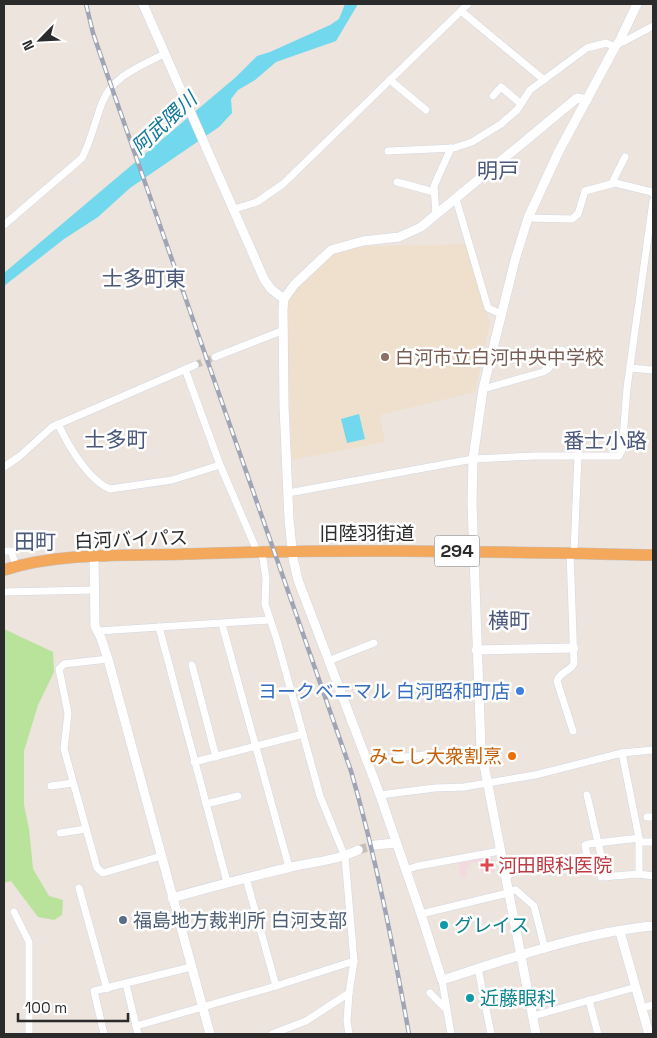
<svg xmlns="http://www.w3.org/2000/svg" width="657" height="1038" viewBox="0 0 657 1038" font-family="'Space Grotesk','Noto Sans JP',sans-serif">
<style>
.education{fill:#eee0cd}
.medical{fill:#f3dade}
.green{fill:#b9e29a}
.water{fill:#71d8ed}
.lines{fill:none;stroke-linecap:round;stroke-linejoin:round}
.minor-tunnel{stroke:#c5bfb9;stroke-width:7;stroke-dasharray:7 3.5;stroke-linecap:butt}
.tertiary-tunnel{stroke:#c5bfb9;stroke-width:9;stroke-dasharray:9 4.5;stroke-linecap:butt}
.minor-casing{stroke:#d2d7e3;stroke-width:8}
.tertiary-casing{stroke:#d2d7e3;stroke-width:10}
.trunk-casing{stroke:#c4c4c4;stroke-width:12}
.minor{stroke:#fff;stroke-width:7}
.tertiary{stroke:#fff;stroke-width:9}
.trunk{stroke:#f4a85c;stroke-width:11}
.rail-casing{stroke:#a0a5b5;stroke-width:4.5}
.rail{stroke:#fff;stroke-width:2.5;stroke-dasharray:8;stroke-linecap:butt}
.education-dot{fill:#8d6e63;stroke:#fff;stroke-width:2}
.shop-dot{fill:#3f7fe0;stroke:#fff;stroke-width:2}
.food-dot{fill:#e8710a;stroke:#fff;stroke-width:2}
.health-dot{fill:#e0444e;stroke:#fff;stroke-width:2}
.service-dot{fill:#5c6f8a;stroke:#fff;stroke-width:2}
.culture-dot{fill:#0f9aa8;stroke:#fff;stroke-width:2}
.labels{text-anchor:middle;stroke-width:5;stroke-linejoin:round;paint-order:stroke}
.shield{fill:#fff;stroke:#6b6b6b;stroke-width:1}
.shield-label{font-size:18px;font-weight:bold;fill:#2b2b2b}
.education-label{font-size:19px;fill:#785e54;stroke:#fff;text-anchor:start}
.street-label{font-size:19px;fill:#2b2b2b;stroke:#fff}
.shop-label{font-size:19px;fill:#366cbe;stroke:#fff;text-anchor:end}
.food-label{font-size:19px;fill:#c56008;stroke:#fff;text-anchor:end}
.health-label{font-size:19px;fill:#be3a42;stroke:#fff;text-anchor:start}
.service-label{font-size:19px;fill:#4e5e75;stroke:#fff;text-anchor:start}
.culture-label{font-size:19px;fill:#0d838f;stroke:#fff;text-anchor:start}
.water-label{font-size:20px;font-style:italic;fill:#10779a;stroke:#fff}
.quarter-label{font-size:21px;fill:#4b587b;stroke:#fff}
</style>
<rect width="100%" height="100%" fill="#ece4dd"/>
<path class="education" d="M466 244 490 322 475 392 380 415 385 442 292 460 286 311 288 300 296 288 333 253 351 247Z"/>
<path class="medical" d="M491 855 495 872 482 874 479 863H470L469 868 466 869 467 877H461L458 861Z"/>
<path class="green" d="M4 629 53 652 54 672 38 705 24 751V805L29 829 33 869 49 896 63 900 62 915 54 920 38 917 11 881 4 883Z"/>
<g class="water">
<path d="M345 4H358L336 41 276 62 255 80 238 90 231 99 232 113 219 127 130 188 98 217 64 239 4 286V273L236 77 257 56 270 52 330 25 339 19Z"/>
<path d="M359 414 365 439 347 443 341 419Z"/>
</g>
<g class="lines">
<path class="minor-tunnel" d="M195 365 215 357"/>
<path class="tertiary-tunnel" d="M358 850 375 845"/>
<g class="minor-casing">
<g id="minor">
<path d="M461 11 544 80"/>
<path d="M619 42H623L653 26"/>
<path d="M390 80 426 110"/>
<path d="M493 96 501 87 521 104"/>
<path d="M388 151 454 148 472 142 501 124 517 110 530 90 587 48 606 43 615 47"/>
<path d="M397 182 434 192"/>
<path d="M612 183 625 157"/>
<path d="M456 199 488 308 501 314"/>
<path d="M234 209 257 202 283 184 468 4"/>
<path d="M436 215 434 186 451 148"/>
<path d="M528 218 572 219 578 214 585 191 615 183 652 192 653 194"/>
<path d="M4 225 82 158C91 141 95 121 102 103 112 76 141 66 164 54"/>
<path d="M215 357 284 330"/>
<path d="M630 368 653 370"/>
<path d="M185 369 220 465 257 551"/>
<path d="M483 389 543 372 549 368 562 350"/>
<path d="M58 424C68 445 88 480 110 489L172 480 220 465"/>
<path d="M4 467 20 456 52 427 195 365"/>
<path d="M288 493 473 459 535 456H619L622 450 627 388 653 201"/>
<path d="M4 551H11L16 566"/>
<path d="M261 551 263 559 266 579 265 604 277 640 320 796 345 857 354 961 349 993 347 1021 349 1034"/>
<path d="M570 553 574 663C571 671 559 672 557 681L573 731"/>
<path d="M574 553 578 455"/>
<path d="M4 592 93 590"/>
<path d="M222 624 289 867"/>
<path d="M159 627 227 882"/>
<path d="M98 631 269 620"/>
<path d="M108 659 64 664 59 669 68 713 64 749 97 868 103 873 161 856"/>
<path d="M328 661 374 643"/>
<path d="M192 665 216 757"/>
<path d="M622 753 639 838V874"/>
<path d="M367 761 481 749"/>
<path d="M194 762 303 734"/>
<path d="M51 786 73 783"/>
<path d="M380 795 435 788 464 787 535 775 622 753 653 750"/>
<path d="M587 795 606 877"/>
<path d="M206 804 238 796"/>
<path d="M647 817H653"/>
<path d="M60 833 86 829"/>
<path d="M639 842H653"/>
<path d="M405 870 418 866 500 851"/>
<path d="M505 876 539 864 587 856 585 845 588 844 639 838"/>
<path d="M601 877 639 874 653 876"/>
<path d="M246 878 276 986"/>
<path d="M79 888 107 989"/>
<path d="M508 891 516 890 534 906 545 949"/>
<path d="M14 912 29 942V1034"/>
<path d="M421 914 508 893"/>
<path d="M478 968 491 1034"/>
<path d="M442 980 451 1034"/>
<path d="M126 984 138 1034"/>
<path d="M430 993 446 1009"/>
<path d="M589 1000 598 1034"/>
<path d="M642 1008 653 1005"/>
<path d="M533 1016 636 987"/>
<path d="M136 1026 276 986 354 961"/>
<path d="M104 1034 94 991 191 967"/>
<path d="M272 1034 306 1021 349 993"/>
</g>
</g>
<g class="tertiary-casing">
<g id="tertiary">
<path d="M143 4 264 279 271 289 284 299"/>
<path d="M587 100 577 98 421 227 399 237 363 241 331 250 294 285 284 299 283 309 284 406 289 519 293 558 298 580 380 795 421 914 442 980C508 959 584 932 653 926"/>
<path d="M94 557 95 626 101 638 108 659 210 1034"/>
<path d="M476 650 574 648"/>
<path d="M375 845 395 843"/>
<path d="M172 898C210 887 249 877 287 868 311 862 336 861 358 850"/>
<path d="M620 932 649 1034"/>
<path d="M536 1034 481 749 472 503 473 459 483 389 515 260 528 218 559 151 615 47 619 42 637 4"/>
</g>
</g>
<g class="trunk-casing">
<path id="trunk" d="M4 570C59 552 129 556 188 554 343 548 498 552 653 555"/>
</g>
<use href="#minor" class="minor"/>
<use href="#tertiary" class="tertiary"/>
<use href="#trunk" class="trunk"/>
<g class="rail-casing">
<path id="rail" d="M86 4 93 33 107 74 351 771C376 857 393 946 409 1034"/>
</g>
<use href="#rail" class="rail"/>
</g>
<circle class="education-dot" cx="385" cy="357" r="5"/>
<circle class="shop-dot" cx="520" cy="691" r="5"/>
<circle class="food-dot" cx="512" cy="756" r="5"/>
<path class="health-dot" d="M484.5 857.5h5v5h5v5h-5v5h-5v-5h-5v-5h5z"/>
<circle class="service-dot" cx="123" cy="920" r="5"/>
<g class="culture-dot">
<circle cx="444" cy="925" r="5"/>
<circle cx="470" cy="998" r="5"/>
</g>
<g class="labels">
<rect class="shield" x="434.5" y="535.5" width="45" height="31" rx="4"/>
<g class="shield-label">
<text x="457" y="557">294</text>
</g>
<g class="education-label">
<text x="395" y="364">白河市立白河中央中学校</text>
</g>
<g class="street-label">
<text x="367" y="540">旧陸羽街道</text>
<text transform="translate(131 539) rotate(-2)" y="7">白河バイパス</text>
</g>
<g class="shop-label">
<text x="510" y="698">ヨークベニマル 白河昭和町店</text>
</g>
<g class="food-label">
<text x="502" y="763">みこし大衆割烹</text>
</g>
<g class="health-label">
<text x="498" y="872">河田眼科医院</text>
</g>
<g class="service-label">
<text x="133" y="927">福島地方裁判所 白河支部</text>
</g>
<g class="culture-label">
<text x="454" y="932">グレイス</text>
<text x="480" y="1005">近藤眼科</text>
</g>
<g class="water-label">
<text transform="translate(164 123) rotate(-43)" y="7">阿武隈川</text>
</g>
<g class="quarter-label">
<text x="498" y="178">明戸</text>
<text x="144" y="286">士多町東</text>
<text x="116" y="447">士多町</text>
<text x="605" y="448">番士小路</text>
<text x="35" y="549">田町</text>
<text x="509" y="628">横町</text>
</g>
</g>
<rect width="657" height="1038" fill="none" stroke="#2b2b2b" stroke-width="10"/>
<g transform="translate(40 40) rotate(246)" stroke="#ffffff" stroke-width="4" paint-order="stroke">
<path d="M0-4L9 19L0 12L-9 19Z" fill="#2b2b2b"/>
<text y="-8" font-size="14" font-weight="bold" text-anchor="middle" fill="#2b2b2b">N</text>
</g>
<path d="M18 1013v8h110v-8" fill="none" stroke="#2b2b2b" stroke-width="2.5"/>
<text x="25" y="1013" font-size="15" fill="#2b2b2b" stroke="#ffffff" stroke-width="4" paint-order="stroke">100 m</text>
</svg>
